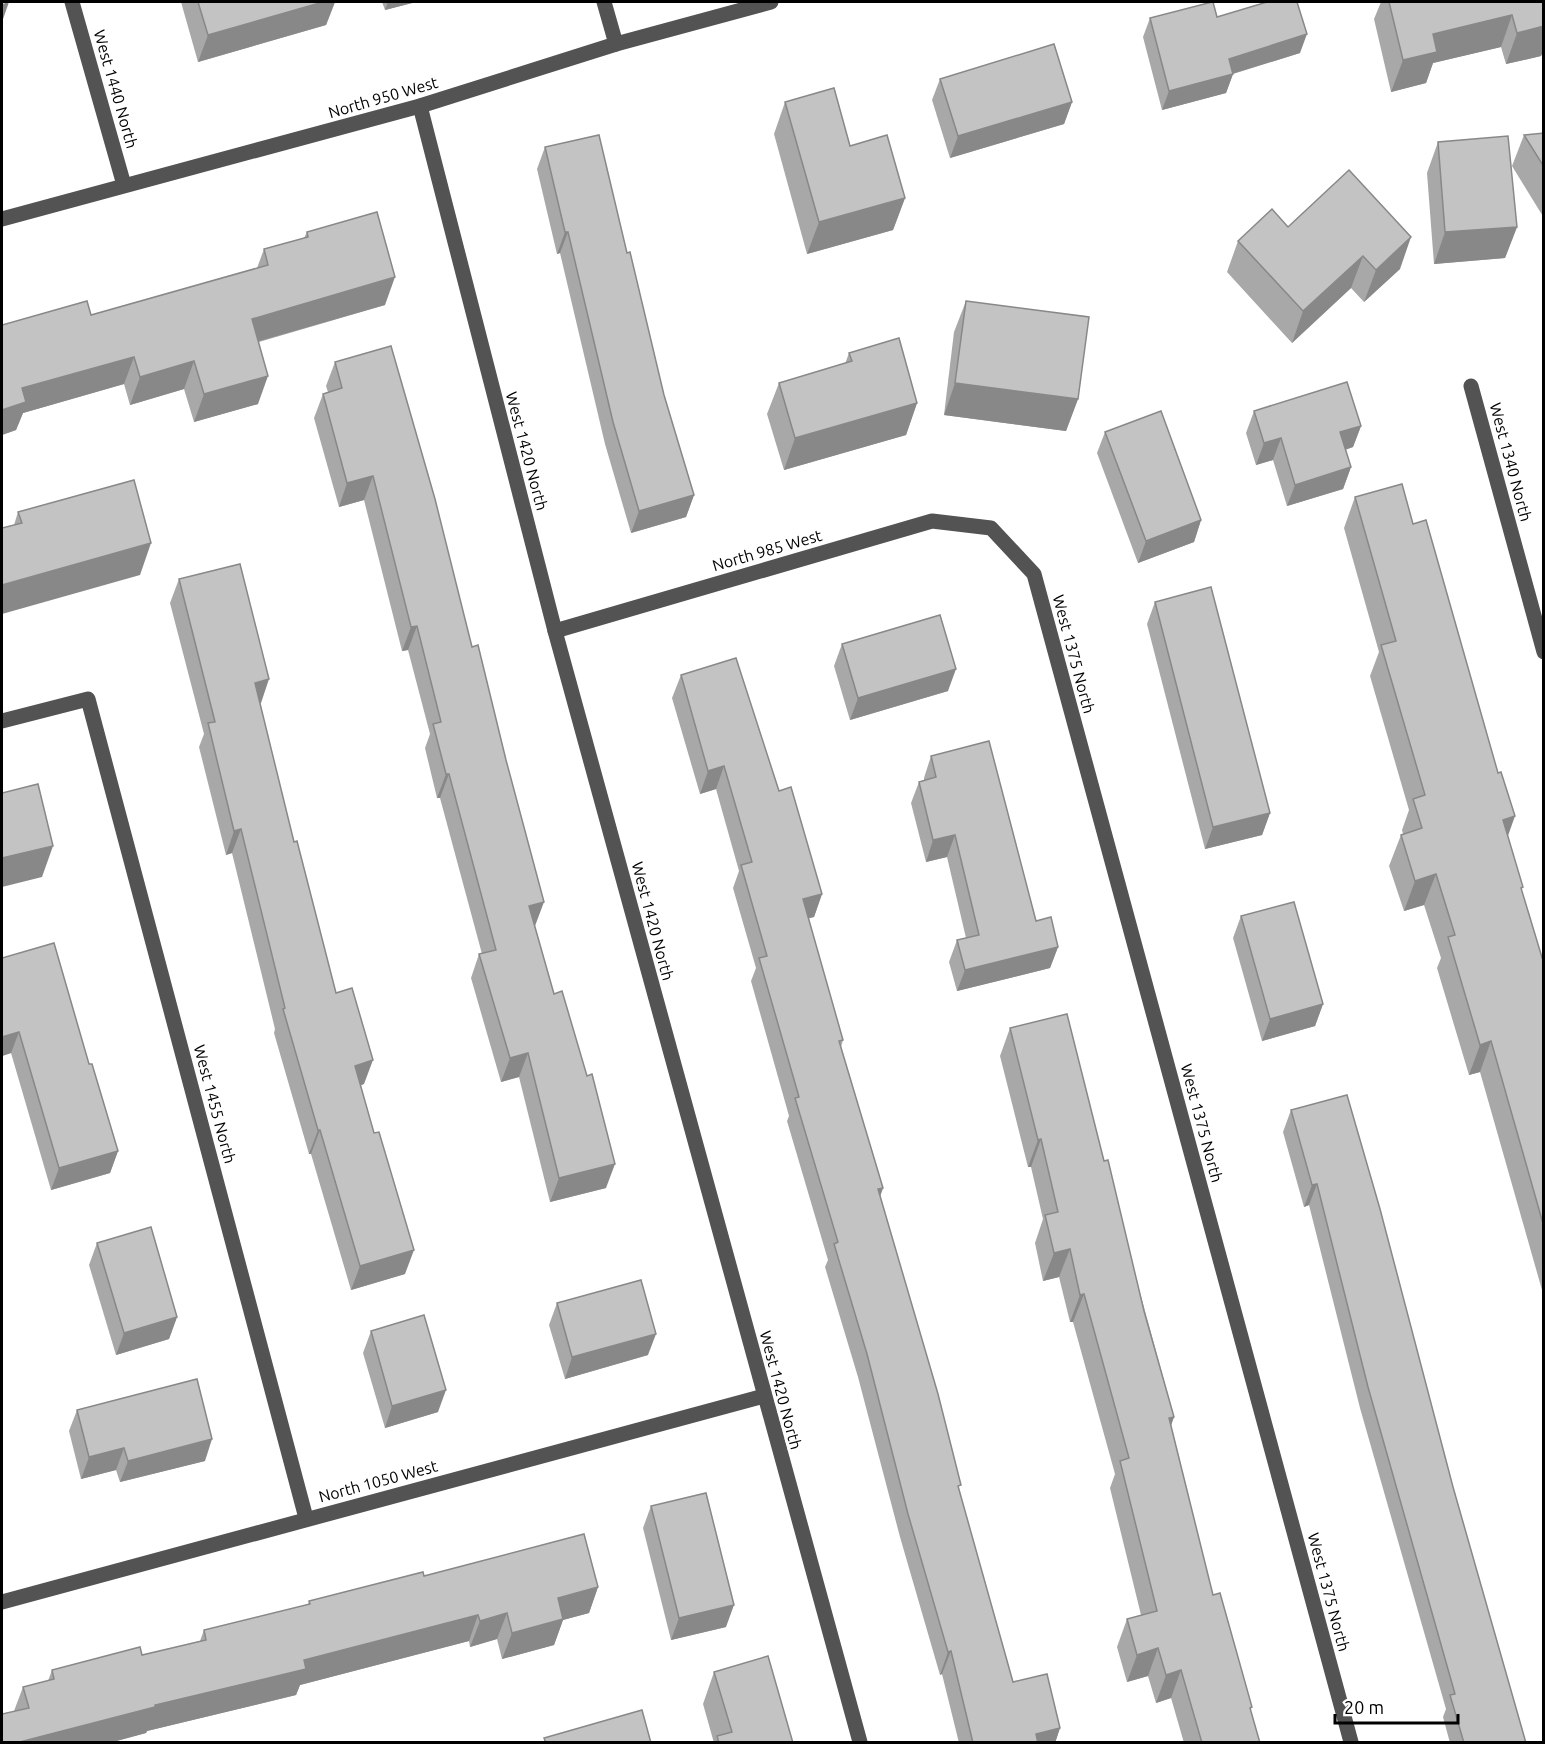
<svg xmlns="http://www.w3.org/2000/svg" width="1545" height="1744" viewBox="0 0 1545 1744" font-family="Ubuntu,sans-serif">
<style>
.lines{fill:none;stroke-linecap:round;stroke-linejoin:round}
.minor{stroke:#535353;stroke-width:15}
.wall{fill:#a8a8a8}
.shaded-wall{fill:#888}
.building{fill:#c3c3c3;stroke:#888;stroke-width:1.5}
.labels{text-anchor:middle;stroke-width:6;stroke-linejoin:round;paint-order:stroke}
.street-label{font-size:16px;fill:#000;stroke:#fff}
</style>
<rect width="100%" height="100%" fill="#fff"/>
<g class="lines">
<g class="minor">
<path d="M72 2 124 185"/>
<path d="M604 2 616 44"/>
<path d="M420 106 555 631 860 1742"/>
<path d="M2 219 420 106 616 44 771 2"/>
<path d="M1471 386 1544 652"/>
<path d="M555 631 932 521 991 528 1034 574 1351 1742"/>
<path d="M2 721 88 699 306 1518"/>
<path d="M2 1602 764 1396"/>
</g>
</g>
<g class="wall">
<path d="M181 2H335L326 25 198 62Z"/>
<path d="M382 2H416L385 10Z"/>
<path d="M1381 2H1544V49L1541 56 1506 64 1501 47 1433 63 1426 83 1391 92 1374 19Z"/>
<path d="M1217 17 1300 53 1233 74 1226 93 1162 110 1143 37 1150 18Z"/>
<path d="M940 79 1072 102 1064 124 950 158 932 100Z"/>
<path d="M785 102 850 146 905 198 893 230 807 254 774 134Z"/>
<path d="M1544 133V218L1512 166 1524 135Z"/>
<path d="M1438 142 1517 227 1505 258 1434 264 1427 173Z"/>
<path d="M545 147 627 253 664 395 694 495 686 517 631 533 605 444 560 253 557 254 537 169Z"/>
<path d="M1288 227 1400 269 1364 302 1351 288 1292 343 1227 272 1238 241Z"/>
<path d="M307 232 385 305 259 342 258 404 194 422 184 389 130 405 124 384 23 413 16 430 2 435V325L91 315 257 268 264 249 304 238Z"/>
<path d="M966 301 1078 399 1066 431 944 415 954 332Z"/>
<path d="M849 353 917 403 906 435 784 470 767 414 779 383 845 364Z"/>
<path d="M335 362 535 926H534L606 1188 550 1202 519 1077 501 1082 471 978 479 954H482L440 798H437L425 748 430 734 408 650 402 651 364 500 339 507 314 418 323 394 328 392 326 386Z"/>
<path d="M1254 411 1361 426 1353 447 1345 450 1351 467 1343 489 1287 506 1273 460 1256 465 1246 433Z"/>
<path d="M1105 432 1201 520 1194 542 1138 563 1097 453Z"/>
<path d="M1355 497 1413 524 1508 836 1522 891 1544 964V1297L1480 1072 1469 1075 1437 968 1441 958 1424 905 1404 911 1389 866 1401 835 1403 834 1402 830 1409 810 1370 676 1379 652 1344 528Z"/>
<path d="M18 512 140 575 14 525Z"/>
<path d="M179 579 261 703 260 704 294 842 336 993 364 1084 361 1085 405 1274 351 1290 311 1154H309L274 1033 275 1029 232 853 226 855 199 747 204 734 170 603Z"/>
<path d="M1155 602 1270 813 1262 835 1205 849 1147 624Z"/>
<path d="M842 644 948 691 850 720 834 666Z"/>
<path d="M681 675 779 791 822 894 814 917 808 918 843 1040 841 1047 883 1188 880 1196 959 1491 1013 1682 1060 1728 1055 1743H959L942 1674 940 1675 900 1537 858 1377 825 1267 828 1260 787 1121 789 1116 751 981 756 968 733 888 739 871 716 789 700 794 672 698Z"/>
<path d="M931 756 1036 921 1058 947 1050 968 957 991 949 962 957 940 966 938 947 857 926 862 911 803 919 782 924 780V778Z"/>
<path d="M1241 916 1323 1004 1315 1026 1262 1041 1233 938Z"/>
<path d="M2 958 89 1064 118 1151 110 1173 51 1190 11 1053 2 1056Z"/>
<path d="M1010 1028 1104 1161 1174 1417 1171 1425 1213 1595 1251 1711 1260 1743H1184L1171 1698 1156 1703 1148 1676 1127 1682 1117 1647 1127 1619 1141 1615 1110 1488 1115 1474 1073 1322H1070L1059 1277 1043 1281 1035 1243 1043 1219 1031 1167H1028L1000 1056Z"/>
<path d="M1291 1110 1453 1487 1526 1743H1450L1443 1717 1446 1709 1360 1408 1309 1205 1304 1207 1283 1132Z"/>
<path d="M97 1243 177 1317 169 1339 116 1355 89 1265Z"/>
<path d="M557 1303 648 1355 565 1379 549 1325Z"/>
<path d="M371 1331 438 1412 385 1428 363 1353Z"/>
<path d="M77 1410 205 1461 120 1482 116 1470 81 1479 69 1431Z"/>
<path d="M651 1506 726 1627 671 1640 643 1528Z"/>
<path d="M424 1576 598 1587 589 1613 563 1620 554 1645 502 1659 497 1639 470 1647 469 1641 300 1685 296 1695 147 1731 146 1733 109 1743H2L23 1687 48 1681 52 1670 142 1655 200 1641 204 1630 308 1605 309 1601Z"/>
<path d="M714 1672 793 1743H714L703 1704Z"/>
</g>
<g class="shaded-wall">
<path d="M9 2 2 22V4Z"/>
<path d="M323 2H335L326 25 198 62 208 35Z"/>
<path d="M388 2H416L385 10Z"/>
<path d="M1544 10V49L1541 56 1506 64 1517 33Z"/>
<path d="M1512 15 1501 47 1433 63 1426 83 1391 92 1403 60 1433 34Z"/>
<path d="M1307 34 1300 53 1225 76 1233 74 1226 93 1162 110 1169 91 1229 59Z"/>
<path d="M1072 102 1064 124 950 158 958 136Z"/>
<path d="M905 198 893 230 807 254 819 222Z"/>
<path d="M1517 227 1505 258 1434 264 1445 232Z"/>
<path d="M565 232H568L560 253 557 254Z"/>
<path d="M1411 237 1400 269 1364 302 1376 270Z"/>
<path d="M1363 256 1351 288 1292 343 1303 311Z"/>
<path d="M395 277 385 305 242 346 252 319Z"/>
<path d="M134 357 124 384 23 413 16 430 2 435V410L22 388Z"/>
<path d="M194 361 184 389 130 405 140 377Z"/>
<path d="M268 376 258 404 194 422 204 394Z"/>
<path d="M955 383 1078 399 1066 431 944 415Z"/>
<path d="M917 403 906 435 784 470 795 438Z"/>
<path d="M1361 426 1353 447 1332 454 1340 432Z"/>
<path d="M1281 438 1273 460 1256 465 1264 443Z"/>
<path d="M1351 467 1343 489 1287 506 1295 485Z"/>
<path d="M373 476 364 500 339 507 347 483Z"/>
<path d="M694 495 686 517 631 533 639 511Z"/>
<path d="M1201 520 1194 542 1138 563 1146 541Z"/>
<path d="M151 543 140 575 2 614V585Z"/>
<path d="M417 626 408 650 402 651 411 627Z"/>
<path d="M956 669 948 691 850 720 858 698Z"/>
<path d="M269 679 261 703 246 707 255 683Z"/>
<path d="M724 766 716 789 700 794 708 771Z"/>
<path d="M446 774H449L440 798H437Z"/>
<path d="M1270 813 1262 835 1205 849 1213 827Z"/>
<path d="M1515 816 1504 847 1503 820Z"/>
<path d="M241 829 232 853 226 855 234 831Z"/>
<path d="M955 835 947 857 926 862 933 840Z"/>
<path d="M53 846 42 877 2 887V858Z"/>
<path d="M1436 874 1424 905 1404 911 1415 881Z"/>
<path d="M822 894 814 917 794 922 803 899Z"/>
<path d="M544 902 535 926 520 930 529 906Z"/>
<path d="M1058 947 1050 968 957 991 965 970Z"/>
<path d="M1323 1004 1315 1026 1262 1041 1270 1019Z"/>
<path d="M19 1032 11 1053 2 1056V1037Z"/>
<path d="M1491 1041 1480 1072 1469 1075 1480 1045Z"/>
<path d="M528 1053 519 1077 501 1082 510 1058Z"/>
<path d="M373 1060 364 1084 346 1090 355 1066Z"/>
<path d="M318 1130H320L311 1154H309Z"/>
<path d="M1041 1139 1031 1167H1028L1038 1140Z"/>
<path d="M118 1151 110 1173 51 1190 59 1168Z"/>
<path d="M615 1164 606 1188 550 1202 559 1178Z"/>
<path d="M1317 1184 1309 1205 1304 1207 1312 1185Z"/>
<path d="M883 1188 875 1211 878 1189Z"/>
<path d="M1070 1249 1059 1277 1043 1281 1054 1253Z"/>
<path d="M414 1250 405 1274 351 1290 360 1266Z"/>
<path d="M1084 1294 1073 1322H1070L1080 1295Z"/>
<path d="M177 1317 169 1339 116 1355 124 1333Z"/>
<path d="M656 1334 648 1355 565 1379 572 1357Z"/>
<path d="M446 1390 438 1412 385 1428 392 1406Z"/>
<path d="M1174 1417 1164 1445 1169 1418Z"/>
<path d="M212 1439 205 1461 120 1482 128 1461Z"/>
<path d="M124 1448 116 1470 81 1479 89 1457Z"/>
<path d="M598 1587 589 1613 563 1620 554 1645 502 1659 512 1633 558 1598Z"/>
<path d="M734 1605 726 1627 671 1640 679 1618Z"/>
<path d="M507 1613 497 1639 470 1647 480 1621Z"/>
<path d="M478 1615 469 1641 300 1685 296 1695 147 1731 146 1733 109 1743H16L155 1705 304 1660Z"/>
<path d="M1158 1648 1148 1676 1127 1682 1137 1655Z"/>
<path d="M951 1651 942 1674 940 1675 948 1652Z"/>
<path d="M1181 1670 1171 1698 1156 1703 1166 1675Z"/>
<path d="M1060 1728 1055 1743H1033L1036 1734Z"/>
</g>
<g class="building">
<path d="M198 2H323L208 35Z"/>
<path d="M1212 2H1213L1217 17 1267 2H1297L1307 34 1229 59 1233 74 1169 91 1150 18Z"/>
<path d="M1389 2H1544V26L1517 33 1512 15 1433 34 1437 52 1403 60Z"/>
<path d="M1054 44 1072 102 958 136 940 79Z"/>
<path d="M834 88 850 146 887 135 905 198 819 222 785 102Z"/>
<path d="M1544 133V167L1524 135Z"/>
<path d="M599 135 627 253 630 252 664 395 694 495 639 511 613 422 568 232H565L545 147Z"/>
<path d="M1508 136 1517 227 1445 232 1438 142Z"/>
<path d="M1349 170 1411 237 1376 270 1363 256 1303 311 1238 241 1272 209 1288 227Z"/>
<path d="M377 212 395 277 252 319 268 376 204 394 194 361 140 377 134 357 22 388 26 402 2 410V325L87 301 91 315 268 265 264 249 308 237 307 232Z"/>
<path d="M966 301 1089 317 1078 399 955 383Z"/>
<path d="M899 338 917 403 795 438 779 383 852 361 849 353Z"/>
<path d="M391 346 435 499 472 647 478 645 506 760 544 902 529 906 554 994 562 991 587 1076 592 1074 615 1164 559 1178 528 1053 510 1058 479 954 496 950 449 774H446L433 724 441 722 417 626 411 627 373 476 347 483 323 394 342 388 335 362Z"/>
<path d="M1347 382 1361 426 1340 432 1351 467 1295 485 1281 438 1264 443 1254 411Z"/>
<path d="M1161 411 1201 520 1146 541 1105 432Z"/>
<path d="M134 480 151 543 2 585V528L22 523 18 512Z"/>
<path d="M1402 484 1413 524 1426 520 1498 773 1501 772 1515 816 1503 820 1523 887 1521 888 1544 964V1227L1491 1041 1480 1045 1448 937 1455 935 1436 874 1415 881 1401 835 1422 828 1413 799 1425 795 1381 645 1396 641 1355 497Z"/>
<path d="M240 564 269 679 255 683 294 842 297 841 336 993 352 988 373 1060 355 1066 374 1133 379 1132 414 1250 360 1266 320 1130H318L283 1009 285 1008 241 829 234 831 208 723 215 722 179 579Z"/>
<path d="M1211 587 1270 813 1213 827 1155 602Z"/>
<path d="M940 615 956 669 858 698 842 644Z"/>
<path d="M736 658 779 791 791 787 822 894 803 899 843 1040 839 1041 883 1188 878 1189 938 1394 961 1485 958 1486 1013 1682 1047 1674 1060 1728 1036 1734 1038 1743H973L951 1651 948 1652 908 1514 867 1354 834 1244 838 1242 795 1098 799 1097 759 958 767 956 741 865 752 862 724 766 708 771 681 675Z"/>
<path d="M989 741 1036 921 1051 917 1058 947 965 970 957 940 979 935 955 835 933 840 919 782 936 777 931 756Z"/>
<path d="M38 784 53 846 2 858V793Z"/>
<path d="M1294 902 1323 1004 1270 1019 1241 916Z"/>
<path d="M54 943 89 1064H92L118 1151 59 1168 19 1032 2 1037V958Z"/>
<path d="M1067 1014 1104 1161 1108 1160 1144 1311 1174 1417 1169 1418 1213 1595 1220 1593 1252 1707 1250 1708 1260 1743H1202L1181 1670 1166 1675 1158 1648 1137 1655 1127 1619 1157 1611 1120 1461 1129 1458 1084 1294 1080 1295 1070 1249 1054 1253 1045 1215 1058 1212 1041 1139 1038 1140 1010 1028Z"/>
<path d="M1347 1095 1380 1209 1453 1487 1526 1743H1464L1450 1695 1455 1694 1368 1387 1317 1184 1312 1185 1291 1110Z"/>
<path d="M151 1227 177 1317 124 1333 97 1243Z"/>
<path d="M641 1280 656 1334 572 1357 557 1303Z"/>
<path d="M424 1315 446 1390 392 1406 371 1331Z"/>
<path d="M197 1379 212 1439 128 1461 124 1448 89 1457 77 1410Z"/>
<path d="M706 1493 734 1605 679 1618 651 1506Z"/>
<path d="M584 1534 598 1587 558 1598 563 1619 512 1633 507 1613 480 1621 478 1615 304 1660 306 1669 155 1705V1707L16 1743H2V1714L29 1708 23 1687 54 1679 52 1670 140 1647 142 1655 206 1640 204 1630 310 1604 309 1601 423 1572 424 1576Z"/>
<path d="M768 1656 793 1743H719L717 1736 732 1732 714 1672Z"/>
<path d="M642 1710 651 1743H546L544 1738Z"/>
</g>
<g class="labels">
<g class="street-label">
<text transform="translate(116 89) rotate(74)" y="6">West 1440 North</text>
<text transform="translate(383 97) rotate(-16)" y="6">North 950 West</text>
<text transform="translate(527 451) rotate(75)" y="6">West 1420 North</text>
<text transform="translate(1511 462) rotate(75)" y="6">West 1340 North</text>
<text transform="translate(767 550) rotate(-16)" y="6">North 985 West</text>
<text transform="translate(1074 654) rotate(75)" y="6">West 1375 North</text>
<text transform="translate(653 921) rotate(75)" y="6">West 1420 North</text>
<text transform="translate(215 1104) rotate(75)" y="6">West 1455 North</text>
<text transform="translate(1202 1123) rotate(75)" y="6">West 1375 North</text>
<text transform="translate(781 1390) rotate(75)" y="6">West 1420 North</text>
<text transform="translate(378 1481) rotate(-15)" y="6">North 1050 West</text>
<text transform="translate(1329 1592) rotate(75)" y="6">West 1375 North</text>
</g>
</g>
<rect width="1545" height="1744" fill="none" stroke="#000000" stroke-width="6"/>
<path d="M1335 1714v9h123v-9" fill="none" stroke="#000000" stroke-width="3"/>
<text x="1344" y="1714" font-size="18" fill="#000000" stroke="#ffffff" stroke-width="4.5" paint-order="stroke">20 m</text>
</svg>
